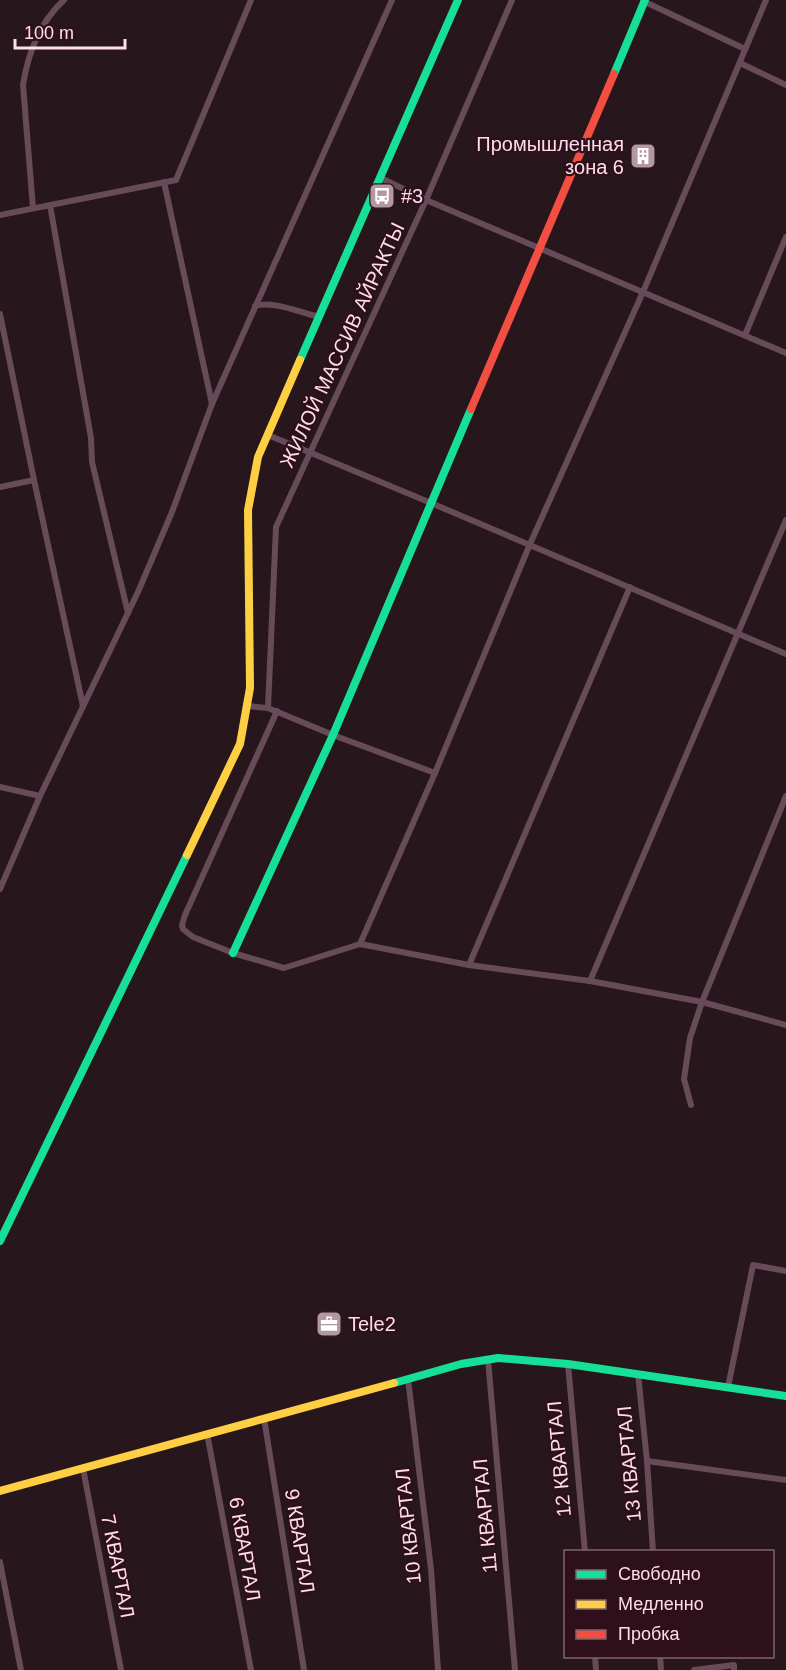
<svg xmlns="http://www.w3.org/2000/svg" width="786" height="1670" viewBox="0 0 786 1670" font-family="Helvetica,sans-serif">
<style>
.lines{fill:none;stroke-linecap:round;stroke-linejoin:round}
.street{stroke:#684b58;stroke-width:6}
.fast{stroke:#16e098;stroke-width:8}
.slow{stroke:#ffcf43;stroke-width:8}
.jam{stroke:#f24e42;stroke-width:8}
.labels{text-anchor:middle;stroke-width:4.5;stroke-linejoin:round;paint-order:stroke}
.poi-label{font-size:20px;fill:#ffdcea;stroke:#2d101a;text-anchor:start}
.street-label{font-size:20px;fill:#ffdcea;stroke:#2d101a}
</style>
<rect width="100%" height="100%" fill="#27161c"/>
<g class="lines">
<g class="street">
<path d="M643 1 745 49"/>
<path d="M740 63 786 85"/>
<path d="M381 178 426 200 786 353"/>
<path d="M164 182 212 404"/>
<path d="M50 205 91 438 92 462 128 613"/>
<path d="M33 208 23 85C28 53 40 22 64 0"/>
<path d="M0 215 176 180 251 0"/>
<path d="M255 306C273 300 301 313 320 317"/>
<path d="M0 314 34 480 83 706"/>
<path d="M745 335 786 237"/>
<path d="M268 435 431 503 786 654"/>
<path d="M0 487 34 480"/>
<path d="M247 706 268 708"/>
<path d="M277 711 185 915 182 925 183 929 193 937 233 953 284 968 360 944 469 965 590 981 702 1002 786 1025"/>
<path d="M435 773 333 735 268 708 276 527 426 200 512 0"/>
<path d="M0 787 40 796 138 592 172 512 212 404 392 0"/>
<path d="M0 889 40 796"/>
<path d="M360 944 435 773 530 544 643 292 766 0"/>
<path d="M469 965 630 587"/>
<path d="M590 981 786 520"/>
<path d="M691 1105 684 1079 690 1038 702 1002 786 796"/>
<path d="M488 1359 515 1670"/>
<path d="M568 1364 585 1552"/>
<path d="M638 1374 647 1461 653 1552"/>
<path d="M408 1379 431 1569 438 1670"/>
<path d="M728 1387 753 1265 786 1271"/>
<path d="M264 1418 304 1670"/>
<path d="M207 1433 251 1670"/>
<path d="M647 1461 786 1480"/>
<path d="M83 1468 121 1670"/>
<path d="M0 1562 21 1670"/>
<path d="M595 1656 596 1670"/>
<path d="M660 1656 661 1670"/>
<path d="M694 1670 734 1665V1670"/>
</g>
<g class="fast">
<path d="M614 74 645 0"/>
<path d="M300 360 458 0"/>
<path d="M233 953 333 735 471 409"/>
<path d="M0 1241 187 855"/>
<path d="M394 1383 461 1364 498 1358 568 1364 786 1396"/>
</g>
<g class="slow">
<path d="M187 855 240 744 250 688 248 510 258 457 300 360"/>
<path d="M0 1491 394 1383"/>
</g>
<path class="jam" d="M471 409 614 74"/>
</g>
<defs>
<g id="building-square" transform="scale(1.35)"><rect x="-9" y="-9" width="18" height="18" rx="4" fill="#b397a2" stroke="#2d101a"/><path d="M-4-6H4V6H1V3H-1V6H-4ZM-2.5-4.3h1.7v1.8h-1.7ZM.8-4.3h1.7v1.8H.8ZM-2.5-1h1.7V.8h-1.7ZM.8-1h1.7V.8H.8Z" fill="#fff"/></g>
<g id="bus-square" transform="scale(1.35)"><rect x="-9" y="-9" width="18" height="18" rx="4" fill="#b397a2" stroke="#2d101a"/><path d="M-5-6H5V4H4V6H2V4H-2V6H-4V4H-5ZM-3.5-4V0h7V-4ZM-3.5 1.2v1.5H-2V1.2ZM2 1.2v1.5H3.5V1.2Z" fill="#fff"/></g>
<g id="office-square" transform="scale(1.35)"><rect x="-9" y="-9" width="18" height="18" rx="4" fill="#b397a2" stroke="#2d101a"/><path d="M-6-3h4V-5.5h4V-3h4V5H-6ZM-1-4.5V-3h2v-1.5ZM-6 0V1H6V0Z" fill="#fff"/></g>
</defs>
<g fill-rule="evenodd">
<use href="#building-square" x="643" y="156"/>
<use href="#bus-square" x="382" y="196"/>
<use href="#office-square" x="329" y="1324"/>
</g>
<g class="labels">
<g class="poi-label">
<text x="624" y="151" text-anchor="end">Промышленная<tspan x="624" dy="23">зона 6</tspan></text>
<text x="401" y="203">#3</text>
<text x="348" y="1331">Tele2</text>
</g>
<g class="street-label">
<text transform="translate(342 345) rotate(-65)" y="7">ЖИЛОЙ МАССИВ АЙРАКТЫ</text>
<text transform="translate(559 1459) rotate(-95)" y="7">12 КВАРТАЛ</text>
<text transform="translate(629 1464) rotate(-95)" y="7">13 КВАРТАЛ</text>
<text transform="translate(485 1516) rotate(-95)" y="7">11 КВАРТАЛ</text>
<text transform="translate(408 1526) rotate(-96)" y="7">10 КВАРТАЛ</text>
<text transform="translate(300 1541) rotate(81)" y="7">9 КВАРТАЛ</text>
<text transform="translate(245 1549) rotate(80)" y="7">6 КВАРТАЛ</text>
<text transform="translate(118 1566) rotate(79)" y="7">7 КВАРТАЛ</text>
</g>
</g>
<rect x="564" y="1550" width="210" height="108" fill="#2d101a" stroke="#81626d" stroke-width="1.5"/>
<rect x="576" y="1570" width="30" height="9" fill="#16e098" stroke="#81626d" stroke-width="1.5"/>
<text x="618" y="1580" font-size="18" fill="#ffdcea">Свободно</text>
<rect x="576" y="1600" width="30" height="9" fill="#ffcf43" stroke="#81626d" stroke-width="1.5"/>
<text x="618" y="1610" font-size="18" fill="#ffdcea">Медленно</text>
<rect x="576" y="1630" width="30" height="9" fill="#f24e42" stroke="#81626d" stroke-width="1.5"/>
<text x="618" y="1640" font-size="18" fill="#ffdcea">Пробка</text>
<path d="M15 39v9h110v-9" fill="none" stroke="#ffdcea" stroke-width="3"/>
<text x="24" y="39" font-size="18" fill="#ffdcea" stroke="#2d101a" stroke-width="4.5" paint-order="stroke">100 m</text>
</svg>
